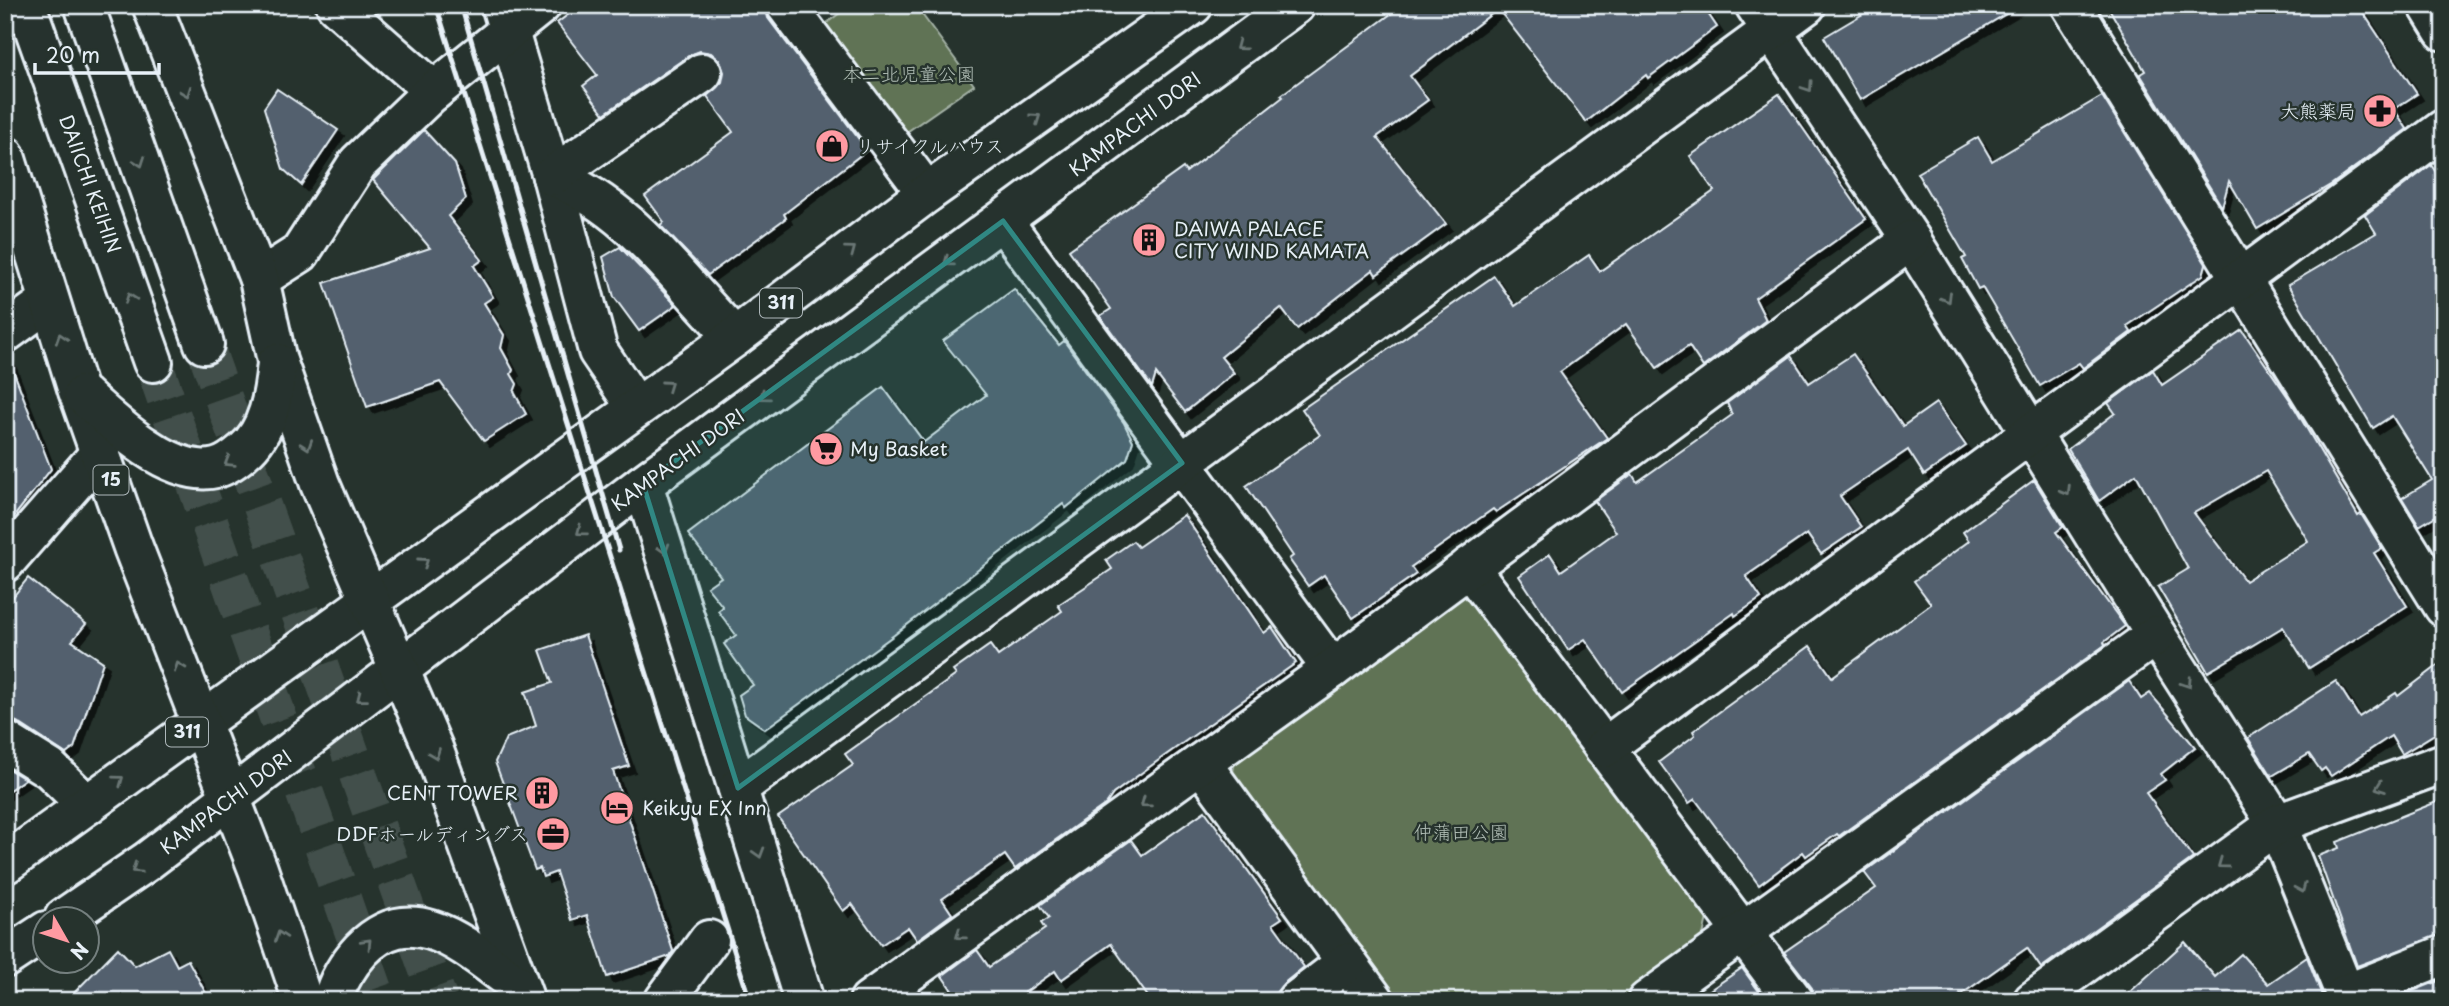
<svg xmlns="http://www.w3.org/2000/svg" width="2449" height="1006" viewBox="0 0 2449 1006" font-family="'Playpen Sans','Klee One',sans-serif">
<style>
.green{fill:#617355;stroke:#a4b2a6;stroke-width:2}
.building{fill:#53616e;stroke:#e8f1f8;stroke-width:2;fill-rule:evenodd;filter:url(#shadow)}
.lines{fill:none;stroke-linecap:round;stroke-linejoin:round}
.highway-tunnel{stroke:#43504b;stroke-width:38;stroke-dasharray:38 19;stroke-linecap:butt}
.minor-casing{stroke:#e8f1f8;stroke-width:44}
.major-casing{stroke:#e8f1f8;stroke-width:44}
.highway-casing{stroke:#e8f1f8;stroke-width:44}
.minor{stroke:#26332d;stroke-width:38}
.major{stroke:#26332d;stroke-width:38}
.highway{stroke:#26332d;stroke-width:38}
.rail{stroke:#e8f1f8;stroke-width:5}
.oneway{stroke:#6a7674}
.marked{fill:#308883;fill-opacity:0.2;stroke:#308883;stroke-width:5;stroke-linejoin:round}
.labels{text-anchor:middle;stroke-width:5;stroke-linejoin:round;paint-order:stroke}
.shield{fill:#26332d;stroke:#aeb8bb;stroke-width:2}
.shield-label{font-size:18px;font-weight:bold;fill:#e8f1f8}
.park-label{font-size:19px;fill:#b2bfb7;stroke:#26332d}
.poi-label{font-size:19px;fill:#e8f1f8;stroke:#26332d;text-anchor:start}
.street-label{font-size:19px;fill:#e8f1f8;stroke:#26332d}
</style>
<defs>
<filter id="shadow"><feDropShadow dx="6" dy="6" stdDeviation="0" flood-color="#0009"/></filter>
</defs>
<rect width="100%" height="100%" fill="#26332d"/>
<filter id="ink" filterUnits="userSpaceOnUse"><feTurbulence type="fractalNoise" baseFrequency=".0143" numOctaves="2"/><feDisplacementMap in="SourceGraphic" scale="14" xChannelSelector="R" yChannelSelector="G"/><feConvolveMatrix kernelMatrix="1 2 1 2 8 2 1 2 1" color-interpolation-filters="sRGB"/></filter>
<g filter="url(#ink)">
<g class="green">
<path d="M850 5H915L974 85 898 138 818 30Z"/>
<path d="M1461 594 1479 601 1709 909 1701 944 1624 1001H1400L1233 772 1236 756Z"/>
</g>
<g class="building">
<path d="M581 5H765L768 18 867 150 784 214 786 218 708 275 660 225 664 222 645 196 733 132 707 96 722 82 724 72 720 61 711 53 700 51 690 55 604 114 583 86 597 75 557 23Z"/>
<path d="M1403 5H1702L1717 27 1648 78 1646 75 1586 122 1498 9 1410 76 1428 100 1377 137 1446 224 1376 275 1373 270 1297 329 1281 308 1221 357 1234 373 1185 412 1156 374 1152 387 1100 316 1111 309 1069 250 1183 168 1186 172 1283 97 1281 95Z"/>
<path d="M1878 5H2021L1860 100 1824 37Z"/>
<path d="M2107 5H2358L2417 94 2394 109 2407 129 2332 184 2257 229 2229 181 2222 207 2140 74 2145 71Z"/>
<path d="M277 89 338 130 301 185 283 169 264 108Z"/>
<path d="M1779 94 1866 219 1755 298 1766 320 1703 367 1689 346 1657 368 1626 324 1560 372 1607 438 1496 512 1493 509 1411 567 1416 574 1353 618 1324 575 1308 586 1289 559 1293 556 1246 486 1320 435 1302 409 1494 276 1515 306 1589 255 1600 271 1714 191 1690 156Z"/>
<path d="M2102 96 2206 264 2203 275 2127 326 2131 332 2083 368 2079 363 2040 386 1982 287 1978 289 1962 259 1966 257 1917 173 1978 137 1992 161Z"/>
<path d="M424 130 455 164 466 199 448 216 482 260 474 266 493 297 484 303 504 335 501 348 513 370 511 374 517 384 514 392 526 414 484 441 440 382 367 407 324 283 430 248 373 180Z"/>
<path d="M2431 165 2444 184V511L2419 526 2402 498 2432 480 2392 416 2373 428 2288 285 2376 233 2365 215Z"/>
<path d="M620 247 676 305 639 331 614 297 603 257Z"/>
<path d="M1014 289 1059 345 1064 341 1124 423 1133 441 1127 459 1066 508 1063 504 894 635 765 729 745 715 739 695 753 685 724 644 736 635 718 611 723 607 707 587 721 577 688 534 883 387 924 442 986 395 943 341Z"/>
<path d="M2242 330 2290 400 2358 516 2361 514 2382 548 2374 553 2407 606 2309 668 2283 627 2208 672 2158 587 2188 569 2136 474 2099 501 2068 449 2115 413 2108 403 2153 370 2162 385ZM2266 471 2308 541 2245 581 2194 513Z"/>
<path d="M1853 354 1903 426 1936 403 1966 446 1924 475 1908 450 1840 496 1861 527 1821 554 1807 534 1746 576 1761 598 1735 616 1734 613 1622 692 1585 639 1568 650 1519 576 1550 554 1561 571 1616 532 1595 501 1632 474 1637 482 1732 415 1727 403 1791 356 1809 383Z"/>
<path d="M5 357H8L51 469 5 528Z"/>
<path d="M2034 480 2063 527 2056 532 2125 626 2104 642 2105 645 1839 836 1837 834 1806 856 1803 852 1759 885 1695 799 1689 803 1659 762 1695 735 1693 731 1810 646 1832 677 1931 604 1914 581 1969 541 1963 532Z"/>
<path d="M1184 515 1264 633 1272 627 1296 663 1163 757 1113 794 1106 804 1015 869 1005 855 942 899 952 914 917 940 908 927 881 945 852 904 843 911 778 817 853 765 845 754 956 675 953 671 990 645 998 656 1062 611 1058 605 1112 569 1106 560 1133 541 1138 547Z"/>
<path d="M28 578 86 624 72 641 103 662 74 748 66 754 17 722 5 719V607Z"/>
<path d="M585 635 629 766 613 771 673 951 670 956 607 977 587 915 572 920 556 872 543 877 540 868 535 870 495 762 506 738 536 726 525 692 552 683 540 650Z"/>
<path d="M2444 661V728L2402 754 2391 736 2331 776 2325 768 2321 771 2309 754 2272 776 2248 738 2336 681 2359 717 2396 693 2398 696Z"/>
<path d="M2129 681 2141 699 2150 693 2195 747 2161 774 2165 780 2146 793 2193 858 2041 968 2027 948 1952 1001H1815L1812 988 1784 952 1876 888 1864 872Z"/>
<path d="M5 767 25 779 5 793Z"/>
<path d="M2444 799V934L2357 966 2318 856 2339 848 2337 842Z"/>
<path d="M1205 811 1282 918 1273 924 1304 967 1283 984 1275 994 1266 1001H1151L1111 944 1061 980 1055 971 1013 1001H940L953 992 942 976 977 950 989 967 1045 929 1041 923 1049 918 1040 905 1131 840 1142 855Z"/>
<path d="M2185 942 2215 977 2241 954 2268 984 2307 957 2324 1001H2120Z"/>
<path d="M118 948 135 966 168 949 177 966 188 960 210 1001H66Z"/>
<path d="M1742 968 1766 1001H1694Z"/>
<path d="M2438 981 2444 1001H2388Z"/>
</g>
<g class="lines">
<g class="highway-tunnel">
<path d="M204 344 439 1001"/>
<path d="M153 362 378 1001"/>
</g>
<g class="minor-casing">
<g id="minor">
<path d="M336 5 434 91"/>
<path d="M501 5 552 176 598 351 636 407"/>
<path d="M786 5 927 193"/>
<path d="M1755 5 1911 240 2156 635 2277 824 2348 1001"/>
<path d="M2071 5 2444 607"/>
<path d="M2428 5 2444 31"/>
<path d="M552 176C634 210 675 277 735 337"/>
<path d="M552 176 702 73"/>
<path d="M1003 221 1332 669"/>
<path d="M259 279 300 253 358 163 429 95 541 5"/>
<path d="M5 333 49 301"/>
<path d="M643 484 804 1001"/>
<path d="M5 562 101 452"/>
<path d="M1469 567 1794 1001"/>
<path d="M5 741 50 769 87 805"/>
<path d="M1604 748 2444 129"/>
<path d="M1201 763 1375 1001"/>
<path d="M738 788 1806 5"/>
<path d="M2346 994 2444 955"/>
<path d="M664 1001 709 940"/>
<path d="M869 1001 1332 669 1911 240"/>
<path d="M1296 1001 1347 962"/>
<path d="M1647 1001 2156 635"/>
<path d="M2033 1001 2277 824 2444 763"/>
</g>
</g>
<g class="major-casing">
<g id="major">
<path d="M5 864 735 337 927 193 1193 5"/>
<path d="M64 918 146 862 643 484 1295 5"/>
<path d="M5 958 46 931"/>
</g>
</g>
<g class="highway-casing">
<g id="highway">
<path d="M26 5 153 362"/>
<path d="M84 5 204 344"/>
<path d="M152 5 259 279 277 361 320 484 433 748 525 1001"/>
<path d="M5 156 78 391 133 547 258 869 303 1001"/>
<path d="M83 395C113 423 172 479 216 468 226 466 236 458 243 452 269 431 274 394 277 363"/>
<path d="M333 1001C336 983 349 963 361 950 415 894 471 952 519 986"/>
</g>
</g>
<use href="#minor" class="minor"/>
<use href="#major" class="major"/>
<use href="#highway" class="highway"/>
<g class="rail">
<path d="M436 5 750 1001"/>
<path d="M461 5 619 550"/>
</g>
</g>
<defs><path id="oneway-chevron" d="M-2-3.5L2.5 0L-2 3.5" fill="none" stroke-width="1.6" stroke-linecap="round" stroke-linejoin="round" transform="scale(1.75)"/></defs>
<g class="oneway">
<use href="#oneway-chevron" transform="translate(1240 46) rotate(143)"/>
<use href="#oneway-chevron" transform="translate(1808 87) rotate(56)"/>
<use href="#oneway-chevron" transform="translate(186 92) rotate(69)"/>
<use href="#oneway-chevron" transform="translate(1036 118) rotate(-35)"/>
<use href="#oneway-chevron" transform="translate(140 162) rotate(70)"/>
<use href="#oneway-chevron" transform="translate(851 250) rotate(-37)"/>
<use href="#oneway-chevron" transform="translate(948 262) rotate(144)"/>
<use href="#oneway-chevron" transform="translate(130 298) rotate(-110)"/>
<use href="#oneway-chevron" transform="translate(1947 298) rotate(59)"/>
<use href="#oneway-chevron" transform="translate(61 338) rotate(-108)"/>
<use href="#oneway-chevron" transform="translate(668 385) rotate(-35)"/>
<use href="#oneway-chevron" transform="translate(764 396) rotate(144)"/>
<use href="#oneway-chevron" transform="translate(307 445) rotate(71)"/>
<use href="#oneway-chevron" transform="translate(229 462) rotate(148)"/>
<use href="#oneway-chevron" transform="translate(2066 491) rotate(58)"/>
<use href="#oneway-chevron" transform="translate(581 531) rotate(143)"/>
<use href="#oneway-chevron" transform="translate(664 549) rotate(73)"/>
<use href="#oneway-chevron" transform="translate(424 562) rotate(-35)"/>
<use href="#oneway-chevron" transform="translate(179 667) rotate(-111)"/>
<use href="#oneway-chevron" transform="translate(2187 683) rotate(57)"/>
<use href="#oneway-chevron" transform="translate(361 698) rotate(142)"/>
<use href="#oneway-chevron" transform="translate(435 754) rotate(69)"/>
<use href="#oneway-chevron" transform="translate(119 780) rotate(-36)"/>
<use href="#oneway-chevron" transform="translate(2380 787) rotate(160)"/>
<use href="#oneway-chevron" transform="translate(1145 803) rotate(144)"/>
<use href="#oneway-chevron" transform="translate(759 853) rotate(73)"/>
<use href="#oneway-chevron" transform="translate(2222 864) rotate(144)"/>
<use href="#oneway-chevron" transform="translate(136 869) rotate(146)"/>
<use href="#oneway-chevron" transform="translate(2301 888) rotate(67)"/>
<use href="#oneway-chevron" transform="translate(960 935) rotate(144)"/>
<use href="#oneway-chevron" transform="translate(280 936) rotate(-109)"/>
<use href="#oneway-chevron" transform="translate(367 943) rotate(-46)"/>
</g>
</g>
<path class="marked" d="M1003 221 1182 463 738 788 643 484Z"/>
<defs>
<g id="pharmacy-disc" transform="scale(1.75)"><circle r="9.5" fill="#ff9aa2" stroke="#26332d"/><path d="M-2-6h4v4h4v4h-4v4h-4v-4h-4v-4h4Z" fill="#111"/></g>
<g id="shop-disc" transform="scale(1.75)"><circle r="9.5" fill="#ff9aa2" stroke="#26332d"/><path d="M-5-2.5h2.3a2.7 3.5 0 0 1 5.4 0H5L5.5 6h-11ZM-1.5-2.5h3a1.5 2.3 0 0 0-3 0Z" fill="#111"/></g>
<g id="building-disc" transform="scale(1.75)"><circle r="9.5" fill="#ff9aa2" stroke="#26332d"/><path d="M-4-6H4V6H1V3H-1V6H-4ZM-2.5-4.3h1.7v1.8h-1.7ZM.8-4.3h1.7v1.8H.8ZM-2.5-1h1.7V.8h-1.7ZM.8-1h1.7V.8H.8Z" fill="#111"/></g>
<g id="supermarket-disc" transform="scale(1.75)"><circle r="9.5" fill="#ff9aa2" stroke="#26332d"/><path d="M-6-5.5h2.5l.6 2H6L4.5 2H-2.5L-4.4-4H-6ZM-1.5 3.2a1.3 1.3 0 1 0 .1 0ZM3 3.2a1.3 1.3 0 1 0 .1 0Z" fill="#111"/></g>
<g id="hotel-disc" transform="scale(1.75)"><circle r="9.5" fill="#ff9aa2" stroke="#26332d"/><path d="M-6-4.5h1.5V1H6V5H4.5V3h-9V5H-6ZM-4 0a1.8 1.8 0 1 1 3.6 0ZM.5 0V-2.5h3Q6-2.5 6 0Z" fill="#111"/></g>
<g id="office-disc" transform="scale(1.75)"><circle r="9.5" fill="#ff9aa2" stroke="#26332d"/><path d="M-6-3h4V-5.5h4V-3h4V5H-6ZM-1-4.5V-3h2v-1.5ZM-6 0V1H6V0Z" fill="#111"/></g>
</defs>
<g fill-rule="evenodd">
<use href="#pharmacy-disc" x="2380" y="111"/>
<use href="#shop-disc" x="832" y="146"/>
<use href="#building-disc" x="1149" y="240"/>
<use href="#supermarket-disc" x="826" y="449"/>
<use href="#building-disc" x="542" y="793"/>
<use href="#hotel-disc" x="617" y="808"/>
<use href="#office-disc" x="553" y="834"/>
</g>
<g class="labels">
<g class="shield">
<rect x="760" y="288.5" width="42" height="29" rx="5"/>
<rect x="93.5" y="465.5" width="35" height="29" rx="5"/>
<rect x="166" y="717.5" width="42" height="29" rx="5"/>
</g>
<g class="shield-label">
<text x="781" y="309">311</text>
<text x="111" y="486">15</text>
<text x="187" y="738">311</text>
</g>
<g class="park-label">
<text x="909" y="81">本二北児童公園</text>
<text x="1461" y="839">仲蒲田公園</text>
</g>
<g class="poi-label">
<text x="2356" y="118" text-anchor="end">大熊薬局</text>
<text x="856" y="153">リサイクルハウス</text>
<text x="1174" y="236">DAIWA PALACE<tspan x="1174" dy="22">CITY WIND KAMATA</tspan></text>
<text x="850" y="456">My Basket</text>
<text x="518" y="800" text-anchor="end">CENT TOWER</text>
<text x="642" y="815">Keikyu EX Inn</text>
<text x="528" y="841" text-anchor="end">DDFホールディングス</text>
</g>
<g class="street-label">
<text transform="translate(1135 124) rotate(-37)" y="7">KAMPACHI DORI</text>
<text transform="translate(90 184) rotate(70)" y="7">DAIICHI KEIHIN</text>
<text transform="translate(678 460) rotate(-36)" y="7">KAMPACHI DORI</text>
<text transform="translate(226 802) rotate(-37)" y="7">KAMPACHI DORI</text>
</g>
</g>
<rect width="2449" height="1006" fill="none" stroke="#26332d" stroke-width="28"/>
<rect x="14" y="14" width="2421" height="978" fill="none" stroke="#e8f1f8" stroke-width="2.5" filter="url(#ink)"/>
<g transform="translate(66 940) rotate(129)"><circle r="33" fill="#26332d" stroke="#747f7e" stroke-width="2"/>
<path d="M0-5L12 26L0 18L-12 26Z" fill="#ff9aa2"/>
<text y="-10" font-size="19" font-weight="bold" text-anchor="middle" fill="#e8f1f8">N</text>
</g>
<path d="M35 63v10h124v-10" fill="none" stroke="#e8f1f8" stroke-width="3.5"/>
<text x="46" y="63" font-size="21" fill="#e8f1f8" stroke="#26332d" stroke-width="5" paint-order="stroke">20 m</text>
</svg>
